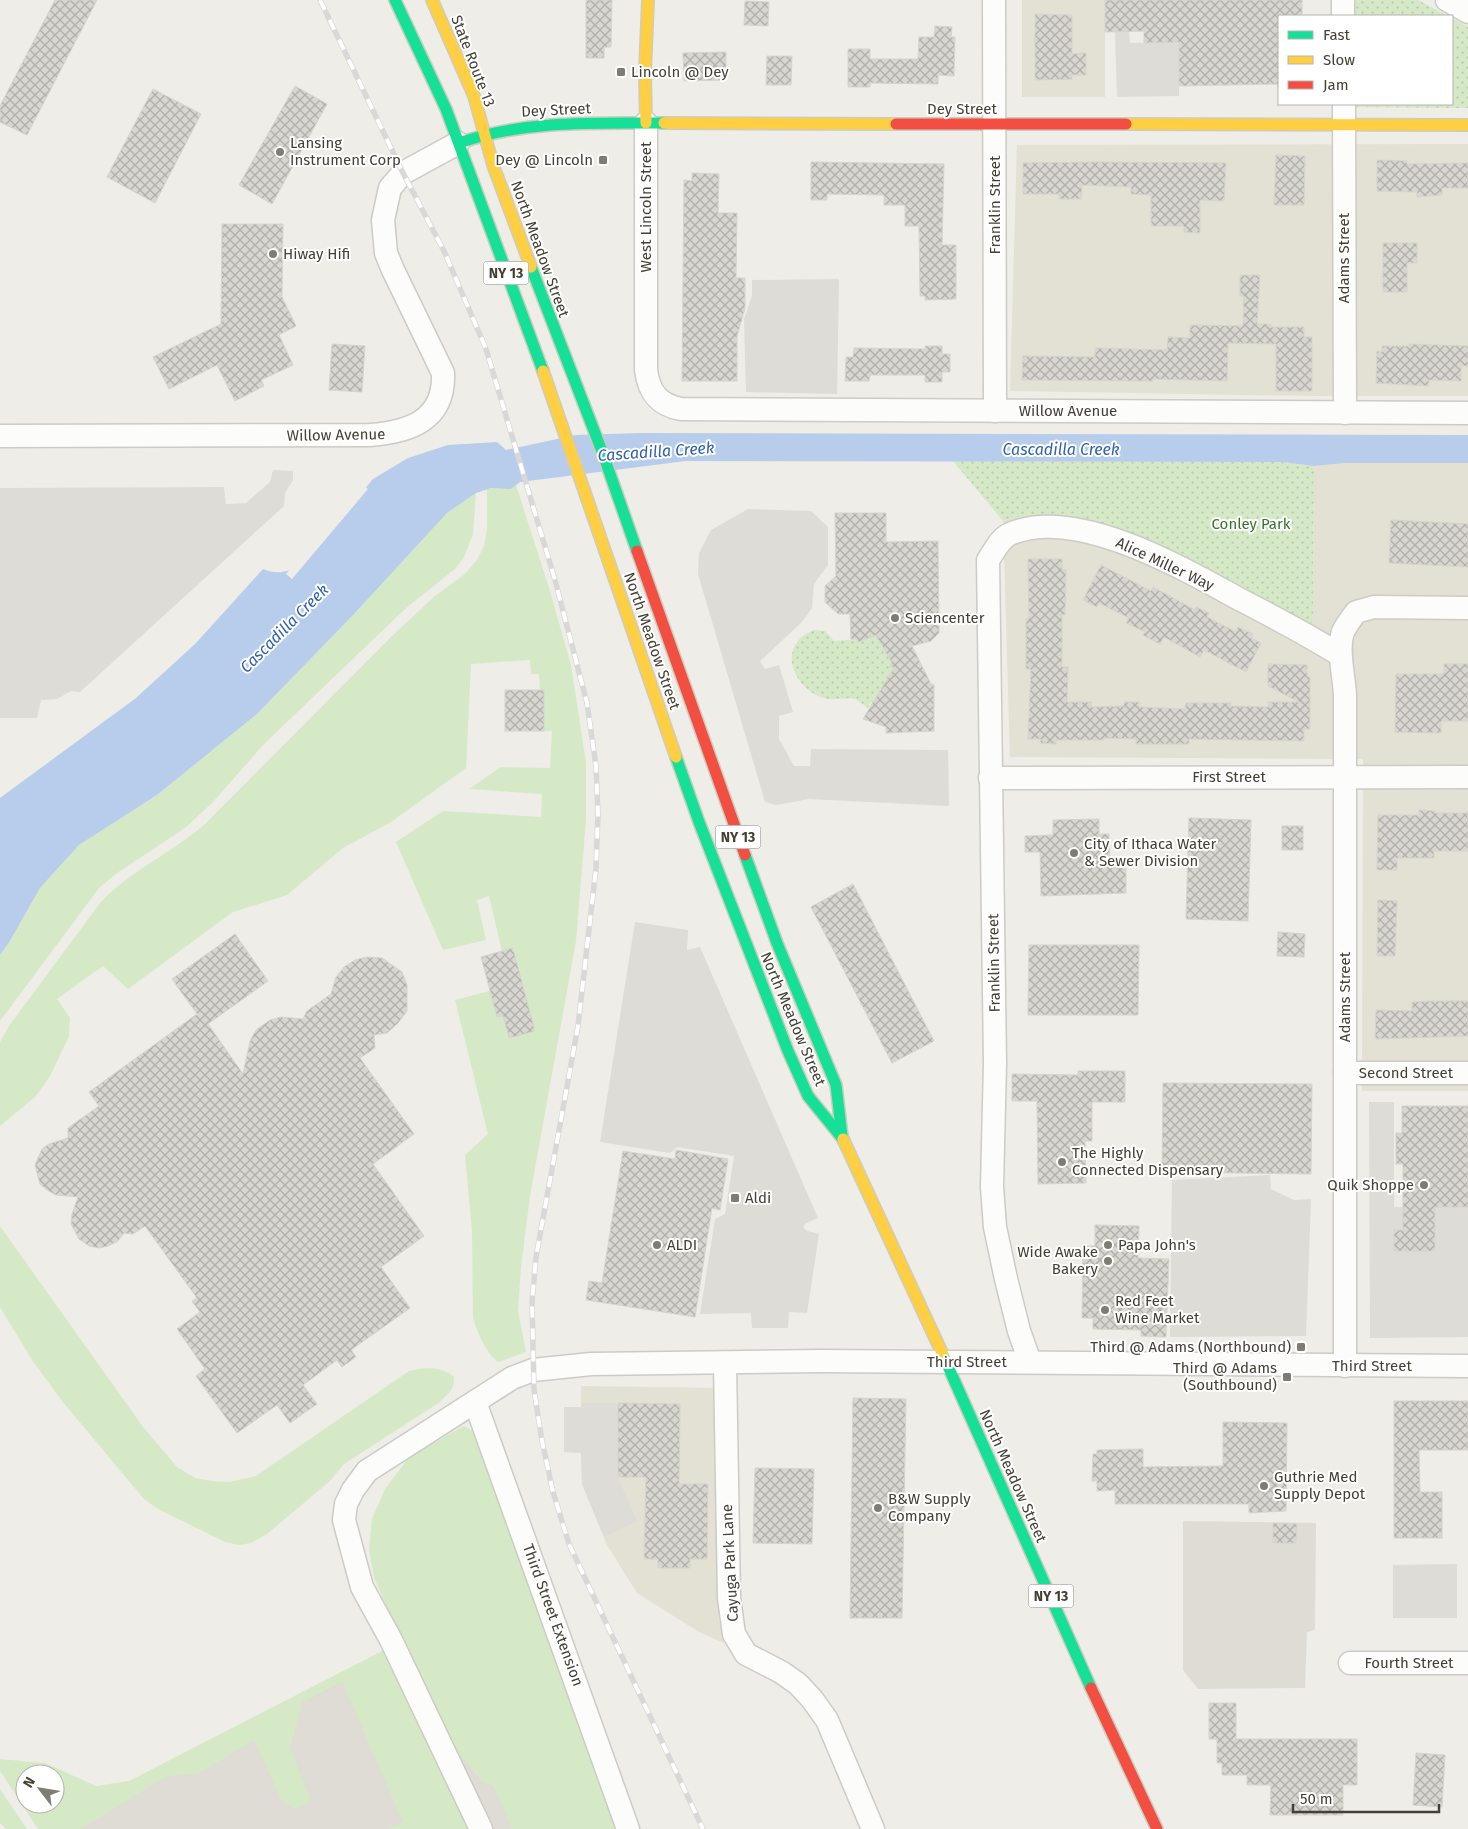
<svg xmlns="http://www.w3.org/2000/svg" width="1468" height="1829" viewBox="0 0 1468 1829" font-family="'Fira Sans',sans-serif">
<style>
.residential{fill:#e2e1d4}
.industrial{fill:#dedcd5}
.grass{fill:#d5e9c7;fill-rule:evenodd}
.park{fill:url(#park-dots)}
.parking{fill:#dddcd7}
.water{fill:#b8cdec}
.pier{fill:#eeede7}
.building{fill:url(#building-cross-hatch);stroke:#d6d4cd}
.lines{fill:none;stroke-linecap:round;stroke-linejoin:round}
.street-casing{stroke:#cccbc5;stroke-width:25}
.fast-casing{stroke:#cdccbe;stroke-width:14}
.slow-casing{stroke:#cdccbe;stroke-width:14}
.jam-casing{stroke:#cdccbe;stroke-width:14}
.street{stroke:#fcfcfb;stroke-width:22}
.fast{stroke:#16e098;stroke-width:11}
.slow{stroke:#ffcf43;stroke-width:11}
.jam{stroke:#f24e42;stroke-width:11}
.rail-casing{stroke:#d8d8d7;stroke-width:5.5}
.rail{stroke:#fff;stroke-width:4;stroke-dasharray:11;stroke-linecap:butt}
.poi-dot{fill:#7f7d73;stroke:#fff;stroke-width:2}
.labels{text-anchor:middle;stroke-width:4;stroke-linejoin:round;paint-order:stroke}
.shield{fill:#fff;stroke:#7b7971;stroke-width:1}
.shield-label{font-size:14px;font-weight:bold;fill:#434034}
.street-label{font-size:15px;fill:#434034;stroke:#fff}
.poi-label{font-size:15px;fill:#434034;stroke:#fff;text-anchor:start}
.park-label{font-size:15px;fill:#377329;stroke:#fff}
.water-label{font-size:16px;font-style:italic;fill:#3160ac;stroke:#fff}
</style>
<defs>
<pattern id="park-dots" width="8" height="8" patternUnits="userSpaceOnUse" patternTransform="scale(1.25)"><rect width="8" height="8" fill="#d5e9c7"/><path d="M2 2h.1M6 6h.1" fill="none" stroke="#b8c9ac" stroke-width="1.8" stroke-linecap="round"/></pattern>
<pattern id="building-cross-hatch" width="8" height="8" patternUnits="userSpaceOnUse" patternTransform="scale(1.25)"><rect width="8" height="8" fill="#d8d6d0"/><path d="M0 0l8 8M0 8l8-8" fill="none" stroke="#b1afaa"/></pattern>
</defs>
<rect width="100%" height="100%" fill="#eeede7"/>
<g class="residential">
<rect x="1022" y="0" width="83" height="97"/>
<path d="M1468 144V396H1309L1010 391 1017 145Z"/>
<path d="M1345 463H1468V1091H1362L1363 759 1010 757 1003 521 1015 517 1084 521 1313 612 1314 466Z"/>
<path d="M581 1386 719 1388V1619L724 1643 699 1632 637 1593 607 1545 582 1484 581 1453 564 1452V1407H581Z"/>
</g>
<g class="industrial">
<path d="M1183 1521 1316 1523 1315 1630 1307 1632 1305 1688 1198 1689 1183 1670Z"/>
<path d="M431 1635 520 1829H55Z"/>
</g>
<g class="grass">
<path d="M516 485 550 591 571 665 586 763V820L576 941 530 1196 521 1267 518 1311 526 1352 499 1362C487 1356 476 1330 473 1317L472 1231 465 1155 488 1134 455 1000 490 991 497 1017 529 1008 514 948 502 951 489 896 477 900 486 940 443 950 396 842 443 811 541 817 542 794 469 789 501 767 550 768 552 731H544V691L540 690 539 674H531L530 660 471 664 466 768 391 822 343 848 287 895 233 912 128 989 103 966 57 999 70 1018 69 1036 50 1076 35 1097 0 1126V1042L9 1026 100 903C130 871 171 853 204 825L394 634 435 596 465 574 477 560 484 546 487 530V489L503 487 511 489Z"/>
<path d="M476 493 473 534 464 557 456 568 405 609 263 745 213 802 185 828 117 873 99 888 0 1021V955L10 941 40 888 79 845 157 795 257 714 355 613 447 513Z"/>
<path d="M0 1226 143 1427 177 1467 195 1478 212 1481 230 1482 256 1476 409 1371C424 1367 442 1366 454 1377 455 1389 448 1394 440 1402L344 1464 330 1481 267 1534 251 1543 239 1545 225 1542 158 1509 144 1499 62 1401 32 1360 0 1307Z"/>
<path d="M464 1426 473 1431 616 1829H512L494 1787 482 1781 449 1742 413 1671 374 1577 369 1550 372 1519 385 1489 409 1457Z"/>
<path d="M384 1650 469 1829H387L403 1822 342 1681 302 1702 290 1749 310 1798 307 1804 294 1809 282 1801 254 1740 199 1773 165 1777 81 1829H38L0 1771V1759L45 1763 96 1786 129 1781ZM25 1774H55V1804H25Z"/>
<path d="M0 1789 27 1829H6L0 1823Z"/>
</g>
<g class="park">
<path d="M1355 0H1418L1448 16H1355Z"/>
<path d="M1452 18 1468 27V108L1356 107V104H1452Z"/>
<path d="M953 461 1282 462 1314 466 1313 612 1311 628 1084 521 1015 517 1003 521Z"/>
<path d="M814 630 825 631 834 641 857 639 858 642 876 635 884 649 896 655 890 666 894 668 873 703 871 702 868 708C864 705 859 701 855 699 848 697 836 700 828 699 808 696 789 674 792 654 795 641 802 635 814 630Z"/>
</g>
<g class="parking">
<path d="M1115 32H1129L1130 43 1179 42V96L1117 97Z"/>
<path d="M839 279 837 394 746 392 744 319 752 296V280Z"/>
<path d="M273 470 293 471V480L285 493 284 506 80 692 71 691 57 699 41 700 37 718H0V488L224 487 226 504 246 503 270 482Z"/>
<path d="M748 509 811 511 828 527V565L814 584 812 608 801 623 760 661 765 669 779 665 793 712 779 716V739L794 766H810L811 749 948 750 949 806 809 799 776 805 765 802 698 574 699 553 711 530Z"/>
<path d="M635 922 688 930 687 950 700 947 818 1218 806 1223 803 1227 807 1231 819 1234 807 1313 789 1312 788 1328H752L751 1313 700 1314 715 1219 725 1214 734 1156 677 1147 670 1153 600 1142Z"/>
<path d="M1369 1102H1394V1207H1468V1337L1370 1338Z"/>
<path d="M1270 1175 1271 1189 1294 1200 1311 1199 1306 1336 1170 1337 1172 1180Z"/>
<path d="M581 1403H617V1476L637 1521 604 1537 582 1484 581 1453 564 1452V1407H581Z"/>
<path d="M1457 1564V1618H1393V1565Z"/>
</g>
<path class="water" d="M641 433 1468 435V463H1345L1314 466 1282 462 686 461 520 482 511 489 491 488 476 493 447 513 355 613 257 714 157 795 79 845 40 888 10 941 0 955V798L136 698 196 643 263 569C278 575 286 572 300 566L373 479 408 458 448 445 497 442 506 450 576 435Z"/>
<path class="pier" d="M364 486 368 489 292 579 286 574 292 567 299 564Z"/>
<g class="building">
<path d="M55 0H97L27 135 0 122V106Z"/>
<path d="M586 0H612L611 47H604V58H586Z"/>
<path d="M1105 0H1302V16H1279V84L1179 86V42L1144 43V31L1105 32Z"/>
<path d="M745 1 769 2 768 26 744 25Z"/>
<path d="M1035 14 1072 15V54L1086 53V75H1072V79L1035 80Z"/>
<path d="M935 26 952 27 951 37H955L954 76 938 75V84L870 83V87H848V49H870V59H918L919 37H934Z"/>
<path d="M726 52V80L684 81 683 53Z"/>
<path d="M767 56H792L791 85H766Z"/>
<path d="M295 86 327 104 272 204 239 185Z"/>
<path d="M153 89 201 114 155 203 107 177Z"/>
<path d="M1276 155 1305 156 1304 205H1274Z"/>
<path d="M1377 160 1407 161V164L1468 163V188H1442V195L1417 197V192L1377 191Z"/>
<path d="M811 162 944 164 942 245H956V299L925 300V296H920L919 226H905V205H884V195L827 194V200H811Z"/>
<path d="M1095 162 1226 163 1224 201 1200 200V233L1184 232V226H1151V195L1131 194V187L1082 185 1081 199H1059V194H1023V163Z"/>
<path d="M692 173 719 174 718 213H737L736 278H745V308L737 336V381H682L684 180 692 181Z"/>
<path d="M222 224H283L282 297 296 326 279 335 293 365 261 380 264 386 235 401 217 365 169 389 153 357 221 324Z"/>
<path d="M1383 243H1417V263H1407V292H1383Z"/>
<path d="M1240 275H1260L1257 324H1271V327H1304V337H1312V391H1276V344L1228 343 1227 381 1153 379V381L1022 380 1023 356 1095 357V348L1167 350 1168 337 1190 338V325L1243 326 1244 296H1240Z"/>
<path d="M332 344 365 346 362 392 329 390Z"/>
<path d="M1409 344 1468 346V366H1461V381L1429 380V386L1376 383 1377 351 1382 352V346H1409Z"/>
<path d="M925 346H942V354H950V372H942V382H925V375H870L869 381H845L846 357H853L854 348 925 349Z"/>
<path d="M835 513H886V542L938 541 939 633 931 641 912 646 931 684 934 685V731L886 733V727L863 719 894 668 890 666 892 663 876 635 858 642 857 639H851L850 614H838L825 602V586L836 576Z"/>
<path d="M1391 520 1468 524V567L1389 563Z"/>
<path d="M1028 559H1062V570H1066L1065 615H1062V667H1068L1067 702H1092L1091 707 1124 706V702H1139V707L1185 709 1186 703H1231L1229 706 1268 707V702H1299L1268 686V664L1307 665V676L1310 677V729H1304V741L1189 739V744H1136V739L1104 738V740H1056V744L1040 743 1041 739H1028L1031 669H1026V619H1029Z"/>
<path d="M1101 565 1151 591 1153 587 1195 610 1196 607 1209 613 1207 617 1236 632 1238 627 1253 634 1251 638 1261 643 1246 672 1204 650 1200 657 1164 637 1160 644 1143 635 1145 632 1126 623 1129 618 1099 603 1097 607 1083 600Z"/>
<path d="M1444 664H1468V721H1441V733L1395 732 1396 674H1444Z"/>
<rect x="505" y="690" width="39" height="41"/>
<path d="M1419 810 1436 811 1435 813H1468V851H1434V858H1397V870H1377L1378 815H1419Z"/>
<path d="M1189 818 1251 820 1248 921 1186 919Z"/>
<path d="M1099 819V834H1109L1110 867 1126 866V893L1041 896 1040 852H1025V836L1053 835V820Z"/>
<rect x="1282" y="826" width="21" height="24"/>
<path d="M853 884 934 1041 892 1063 811 907Z"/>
<path d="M1378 900 1397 901 1395 956H1377Z"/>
<path d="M1278 932 1305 934 1304 957 1277 956Z"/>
<path d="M235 934 268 981 208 1024 243 1074 250 1041 256 1030 270 1020 281 1017 303 1019 307 1011 331 994 336 977 344 967 355 960 367 957 382 958 402 972 407 985V1011L398 1023 387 1033 374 1035 375 1048 360 1058 414 1134 373 1164 424 1236 381 1267 410 1308 351 1350 356 1357 342 1367 337 1360 303 1385 317 1404 290 1423 277 1405 237 1433 196 1376 205 1369 177 1329 200 1312 192 1301 197 1298 145 1226 133 1234 124 1233 118 1241 108 1246 99 1248 89 1246 79 1239 71 1224 72 1214 78 1197 56 1195 47 1190 40 1184 35 1165 42 1149 49 1144 68 1138V1128L99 1106 89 1092 197 1014 172 979Z"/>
<path d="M1029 945H1139L1138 1015H1028Z"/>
<path d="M513 948 535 1031 509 1038 503 1016 497 1017 481 957Z"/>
<path d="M1434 1001H1468V1036L1375 1039 1376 1010 1412 1011V1002Z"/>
<path d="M1078 1071H1125V1102H1092V1141H1085L1086 1183 1038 1184 1037 1101H1012V1074L1078 1075Z"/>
<path d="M1163 1083 1312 1084 1311 1174 1162 1172Z"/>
<path d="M1402 1106H1468V1207H1435V1251H1394V1230H1403V1164H1396V1133H1402Z"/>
<path d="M676 1150 728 1159 720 1210 712 1208 695 1317 586 1300 589 1281 602 1283 623 1151 675 1159Z"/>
<path d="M1095 1225 1139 1226 1138 1258 1169 1259 1166 1337 1141 1336V1330L1093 1329V1318H1082L1083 1246H1095Z"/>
<path d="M853 1398 906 1399 902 1618H850Z"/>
<path d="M1394 1401H1468V1450H1419L1420 1492H1442V1538H1394Z"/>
<path d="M618 1403 680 1404 679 1484H708L707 1559H690V1568H658V1559H644L646 1477H618Z"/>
<path d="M1223 1422 1287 1423 1286 1511 1249 1513V1504H1115V1490L1097 1491V1481H1092L1093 1454H1097V1450L1143 1449V1467L1223 1466Z"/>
<path d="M755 1468 814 1469 812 1544 753 1543Z"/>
<path d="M1273 1523 1297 1524 1296 1543H1273Z"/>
<path d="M1209 1703H1236V1739H1357V1785H1343V1815H1270L1271 1785H1247V1775H1222V1763H1217V1739H1209Z"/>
<path d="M1416 1753 1445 1755 1442 1807 1413 1805Z"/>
</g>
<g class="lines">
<g class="street-casing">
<g id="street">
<path d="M994 0 995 411"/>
<path d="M1343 0V16"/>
<path d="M1447 0 1468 12"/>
<path d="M1344 104 1345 413"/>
<path d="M646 123V370C649 393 659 405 681 409L1468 413"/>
<path d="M0 436 370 435C410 432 445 420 443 373L393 270 386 253 383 220 390 188 403 173 458 143"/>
<path d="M990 778 1468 777"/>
<path d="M1345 1073H1468"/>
<path d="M1030 1362 1019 1331 1006 1279 995 1227 992 1187 995 1063 988 560C994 552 1000 538 1010 534 1075 505 1184 569 1241 600 1274 617 1308 635 1340 655"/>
<path d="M725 1363 729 1598 734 1634 746 1654 781 1672 798 1684 812 1699 827 1720 873 1829"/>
<path d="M1345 1366V695C1344 676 1337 649 1343 632 1346 625 1352 618 1356 612L1374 607 1468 608"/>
<path d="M475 1402 628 1829"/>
<path d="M1350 1663H1468"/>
<path d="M481 1829 391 1640 362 1587 344 1520 346 1504 353 1490 367 1471 512 1378 533 1370 591 1364 821 1361 1468 1366"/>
</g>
</g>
<g class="fast-casing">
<g id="fast">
<path d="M395 0 446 109 543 371"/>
<path d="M462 142C527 120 596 123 664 123"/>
<path d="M531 267 603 454 637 551"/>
<path d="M676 757 699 822 788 1051 808 1096 843 1139"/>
<path d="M745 855 777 943 836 1085 842 1136"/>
<path d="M943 1355 1091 1688"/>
</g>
</g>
<g class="slow-casing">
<g id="slow">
<path d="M432 0 474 96 493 165 531 267"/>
<path d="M646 123 645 72 648 0"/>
<path d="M664 123 896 124"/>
<path d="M1126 124 1468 125"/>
<path d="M543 371 676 757"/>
<path d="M843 1139 943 1355"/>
</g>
</g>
<g class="jam-casing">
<g id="jam">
<path d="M896 124H1126"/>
<path d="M637 551 745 855"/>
<path d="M1091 1688 1157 1829"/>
</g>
</g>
<use href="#street" class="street"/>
<use href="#fast" class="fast"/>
<use href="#slow" class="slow"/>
<use href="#jam" class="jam"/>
<g class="rail-casing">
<path id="rail" d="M320 0 403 173 444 251 486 349 555 580 587 703 596 766 598 814 596 868 578 1026 536 1257 532 1302 534 1390 542 1441 553 1492 569 1544 703 1829"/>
</g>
<use href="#rail" class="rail"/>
</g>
<g class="poi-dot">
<rect x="616" y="67" width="10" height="10" rx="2.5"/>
<circle cx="280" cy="152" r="5"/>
<rect x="598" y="155" width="10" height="10" rx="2.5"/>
<circle cx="273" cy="254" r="5"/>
<circle cx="895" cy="618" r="5"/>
<circle cx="1074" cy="853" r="5"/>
<circle cx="1062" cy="1162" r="5"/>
<circle cx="1424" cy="1185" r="5"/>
<rect x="730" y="1193" width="10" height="10" rx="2.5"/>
<circle cx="657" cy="1245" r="5"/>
<circle cx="1108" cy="1245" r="5"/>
<circle cx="1108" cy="1261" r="5"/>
<circle cx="1105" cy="1310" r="5"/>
<rect x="1296" y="1342" width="10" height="10" rx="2.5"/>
<rect x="1282" y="1372" width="10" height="10" rx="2.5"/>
<circle cx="1264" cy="1486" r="5"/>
<circle cx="878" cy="1508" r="5"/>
</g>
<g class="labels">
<g class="shield">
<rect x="483.5" y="261.5" width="45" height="23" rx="4"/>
<rect x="715.5" y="825.5" width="45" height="23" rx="4"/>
<rect x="1028.5" y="1584.5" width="45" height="23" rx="4"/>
</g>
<g class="shield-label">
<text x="506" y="278">NY 13</text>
<text x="738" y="842">NY 13</text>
<text x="1051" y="1601">NY 13</text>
</g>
<g class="street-label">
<text transform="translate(473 61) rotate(69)" y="5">State Route 13</text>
<text x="962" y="114">Dey Street</text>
<text transform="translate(556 110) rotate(-3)" y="5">Dey Street</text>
<text transform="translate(995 205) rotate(-90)" y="5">Franklin Street</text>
<text transform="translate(646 207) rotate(-90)" y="5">West Lincoln Street</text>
<text transform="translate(540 249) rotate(70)" y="5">North Meadow Street</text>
<text transform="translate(1344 258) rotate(-90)" y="5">Adams Street</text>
<text x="1068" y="416">Willow Avenue</text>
<text transform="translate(336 435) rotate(-1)" y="5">Willow Avenue</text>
<text transform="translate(1165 564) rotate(25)" y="5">Alice Miller Way</text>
<text transform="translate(652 641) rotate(71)" y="5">North Meadow Street</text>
<text x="1229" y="782">First Street</text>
<text transform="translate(994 963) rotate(-91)" y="5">Franklin Street</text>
<text transform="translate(1345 997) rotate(-90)" y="5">Adams Street</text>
<text transform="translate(793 1019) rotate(67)" y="5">North Meadow Street</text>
<text x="1406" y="1078">Second Street</text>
<text x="967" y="1367">Third Street</text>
<text x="1372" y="1371">Third Street</text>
<text transform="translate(1013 1476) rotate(66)" y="5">North Meadow Street</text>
<text transform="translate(730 1563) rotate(-93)" y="5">Cayuga Park Lane</text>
<text transform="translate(553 1615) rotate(70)" y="5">Third Street Extension</text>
<text x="1409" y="1668">Fourth Street</text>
</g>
<g class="poi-label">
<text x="631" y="77">Lincoln @ Dey</text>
<text x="290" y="148">Lansing<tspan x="290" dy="17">Instrument Corp</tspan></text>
<text x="593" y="165" text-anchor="end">Dey @ Lincoln</text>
<text x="283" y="259">Hiway Hifi</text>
<text x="905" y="623">Sciencenter</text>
<text x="1084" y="849">City of Ithaca Water<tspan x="1084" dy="17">&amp; Sewer Division</tspan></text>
<text x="1072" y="1158">The Highly<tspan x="1072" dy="17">Connected Dispensary</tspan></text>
<text x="1414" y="1190" text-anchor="end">Quik Shoppe</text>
<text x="745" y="1203">Aldi</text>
<text x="667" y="1250">ALDI</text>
<text x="1118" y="1250">Papa John's</text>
<text x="1098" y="1257" text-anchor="end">Wide Awake<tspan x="1098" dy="17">Bakery</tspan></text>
<text x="1115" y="1306">Red Feet<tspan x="1115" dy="17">Wine Market</tspan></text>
<text x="1291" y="1352" text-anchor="end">Third @ Adams (Northbound)</text>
<text x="1277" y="1373" text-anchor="end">Third @ Adams<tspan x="1277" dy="17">(Southbound)</tspan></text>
<text x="1274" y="1482">Guthrie Med<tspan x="1274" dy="17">Supply Depot</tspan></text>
<text x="888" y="1504">B&amp;W Supply<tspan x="888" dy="17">Company</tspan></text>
</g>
<g class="park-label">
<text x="1251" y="529">Conley Park</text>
</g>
<g class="water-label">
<text x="1061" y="455">Cascadilla Creek</text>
<text transform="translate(656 451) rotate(-4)" y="6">Cascadilla Creek</text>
<text transform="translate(284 628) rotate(-45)" y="6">Cascadilla Creek</text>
</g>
</g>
<rect x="1278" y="15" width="175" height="90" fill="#ffffff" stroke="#b4b3ae"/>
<rect x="1288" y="31" width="25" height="8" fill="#16e098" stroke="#b4b3ae"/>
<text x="1323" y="40" font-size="15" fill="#434034">Fast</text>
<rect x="1288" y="56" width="25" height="8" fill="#ffcf43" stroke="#b4b3ae"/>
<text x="1323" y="65" font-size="15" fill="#434034">Slow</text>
<rect x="1288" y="81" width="25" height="8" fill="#f24e42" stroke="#b4b3ae"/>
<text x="1323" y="90" font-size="15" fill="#434034">Jam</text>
<g transform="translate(40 1789) rotate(301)"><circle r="24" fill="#ffffff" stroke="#b4b3ae"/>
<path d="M0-4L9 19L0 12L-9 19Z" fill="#7f7d73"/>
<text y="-8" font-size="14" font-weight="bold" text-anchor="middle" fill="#434034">N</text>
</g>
<path d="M1293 1804v8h146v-8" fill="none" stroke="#434034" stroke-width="2.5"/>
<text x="1300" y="1804" font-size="15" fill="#434034" stroke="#ffffff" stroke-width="4" paint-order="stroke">50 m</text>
</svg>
